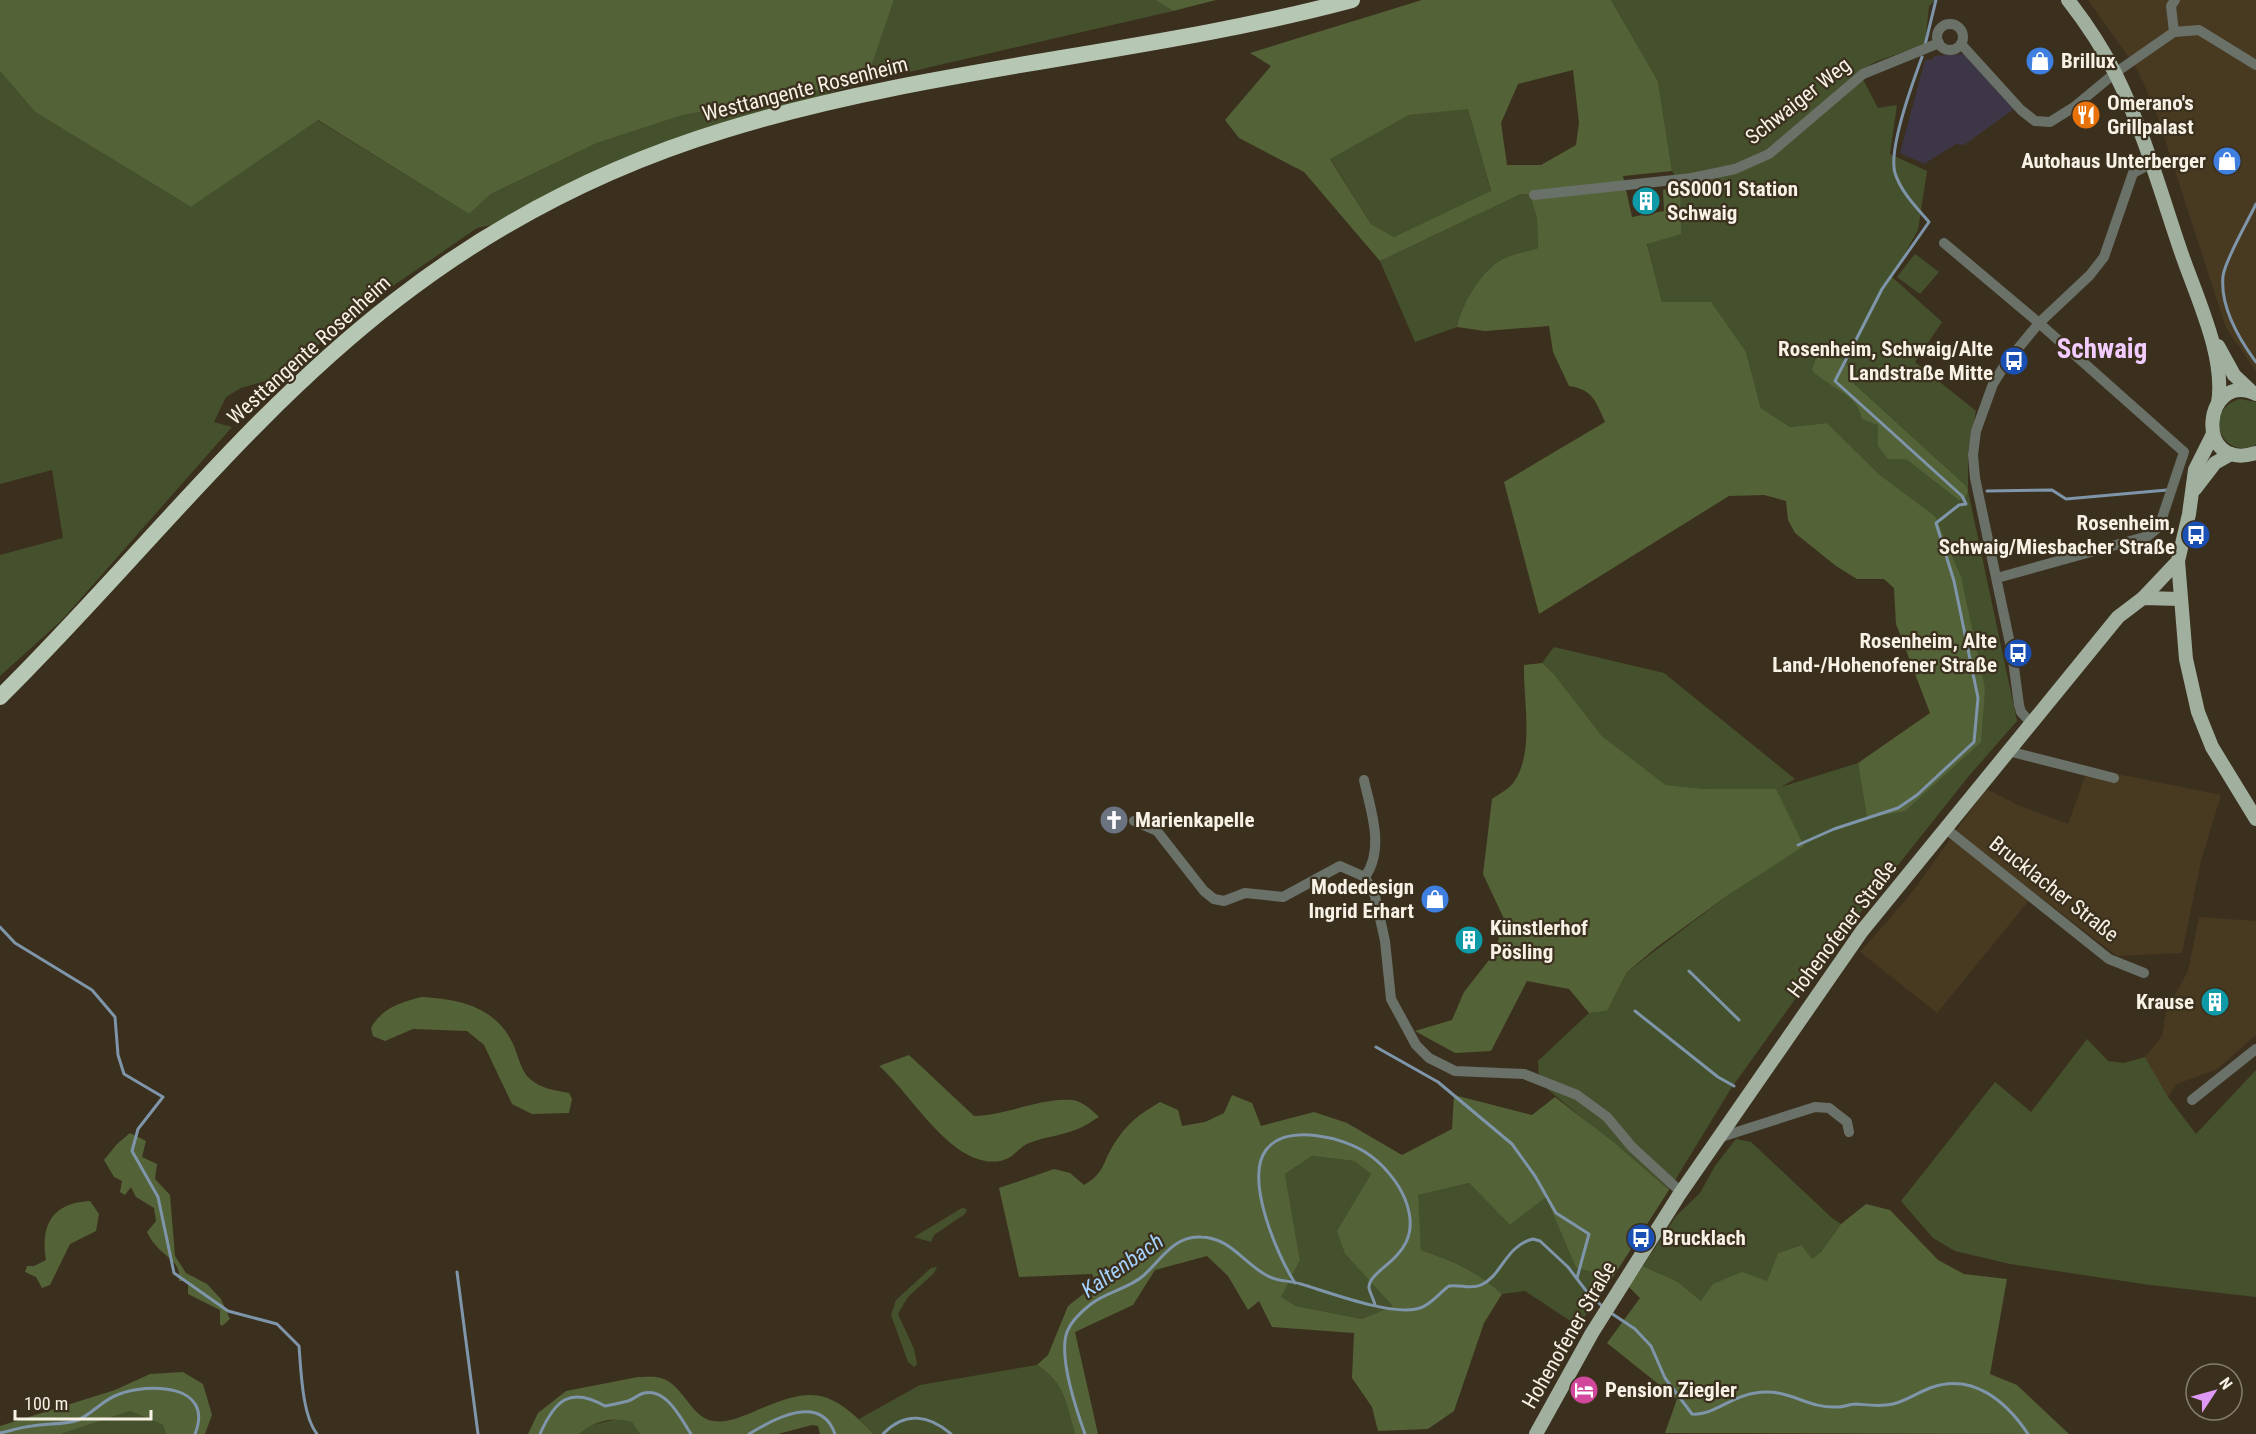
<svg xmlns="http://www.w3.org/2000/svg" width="2256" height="1434" viewBox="0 0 2256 1434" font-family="'Roboto Condensed',sans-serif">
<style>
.built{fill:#483921}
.education{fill:#3d3646}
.green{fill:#45512c;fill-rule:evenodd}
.forest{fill:#546237;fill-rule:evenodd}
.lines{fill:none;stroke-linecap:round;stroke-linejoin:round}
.stream{stroke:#7e95aa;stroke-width:3}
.minor{stroke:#6a7168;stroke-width:10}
.major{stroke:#a0af9e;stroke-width:14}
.highway{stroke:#b6c7b3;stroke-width:16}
.labels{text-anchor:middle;stroke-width:4.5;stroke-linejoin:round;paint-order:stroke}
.poi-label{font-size:21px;font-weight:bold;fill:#f8f1e6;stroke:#3b301e;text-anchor:start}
.street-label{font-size:21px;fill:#f8f1e6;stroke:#3b301e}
.water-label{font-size:22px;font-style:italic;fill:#a5d2fe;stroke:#3b301e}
.district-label{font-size:27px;font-weight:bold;fill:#f2cbff;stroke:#3b301e}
</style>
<rect width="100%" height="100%" fill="#3b301e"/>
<g class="built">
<path d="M2088 0H2256V371L2226 328 2155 109 2137 69Z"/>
<path d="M2088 768 2221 795 2201 861 2182 953 2117 956 2035 893 1937 1013 1860 952 1910 895 1986 789 2020 806 2068 824Z"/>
<path d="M2199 917 2256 921V1035L2217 1069 2177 1084 2168 1097 2145 1057 2162 1036 2166 1011 2188 971Z"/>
</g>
<path class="education" d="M1964 54 2014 109 1964 145 1956 144 1924 164 1900 153 1925 60H1931L1935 56Z"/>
<g class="green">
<path d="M894 0H1155L1173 11 866 82 708 130 496 224 477 228 361 308 283 376 241 388 226 397 214 422 232 427 61 621 0 676V555L63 538 52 470 0 484V71L35 112 191 207 317 120 469 214 491 194 597 143 683 115 866 82Z"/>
<path d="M1611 0H1936L1929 6 1925 44 1875 62 1859 72 1878 108 1897 105 1890 154 1927 171 1918 230 1892 277 1942 322 1915 362 1976 411 1968 451V491L2017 721 1968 777 1829 952 1732 1087 1669 1190 1539 1082 1538 1061 1589 1013 1607 1011 1627 972 1731 893 1706 789 1666 785 1602 736 1554 674 1542 663 1554 647 1664 673 1795 779 1781 787 1858 763 1867 818 1981 742 1935 516 1880 475 1827 423 1790 427 1761 408 1746 352 1662 302 1647 243 1680 185 1672 171 1658 81ZM1818 355 1849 367V379L1965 485Z"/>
<path d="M1468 108 1491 192 1394 237 1371 224 1330 158 1409 115Z"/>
<path d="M1521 194 1530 195 1537 219 1538 248C1527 252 1511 254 1501 260 1481 271 1461 305 1457 327L1415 342 1380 261Z"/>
<path d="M1915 254 1939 272 1920 294 1897 277Z"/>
<path d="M2240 399 2256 402V445C2223 461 2200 411 2240 399Z"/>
<path d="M2087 1039 2108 1061 2124 1063 2145 1057 2168 1097 2196 1134 2256 1070V1297L2150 1285 2010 1264 1955 1251 1933 1238 1901 1201 1995 1082 2031 1112Z"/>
<path d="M1736 1139 1751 1142 1832 1218 1841 1224 1821 1252 1812 1260 1800 1245 1778 1253 1767 1281 1701 1301 1678 1282 1643 1266 1676 1216 1700 1193 1715 1166Z"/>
<path d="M1312 1156 1354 1161 1371 1174 1338 1231 1345 1254 1394 1306 1362 1319 1296 1306 1280 1297 1300 1260 1285 1174Z"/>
<path d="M1469 1183 1510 1225 1546 1196 1576 1268 1613 1277 1578 1326 1525 1291 1502 1294C1477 1272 1453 1260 1421 1250L1417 1195Z"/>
<path d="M962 1208 967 1209 965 1214 934 1235 931 1242 914 1237Z"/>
<path d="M937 1267 934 1273 908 1297 898 1314 914 1349 917 1364 914 1367 908 1362 891 1315 896 1300 931 1268Z"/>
<path d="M1037 1365C1065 1383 1066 1403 1075 1434H874L859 1419 920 1385Z"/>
<path d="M130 1411 163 1425 166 1434H61Z"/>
<path d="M621 1418 632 1421 640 1434H579L588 1426Z"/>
</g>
<g class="forest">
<path d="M0 0H894L866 82 683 115 597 143 491 194 469 214 318 120 191 207 35 112 0 71Z"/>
<path d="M1155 0H1216L1173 11Z"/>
<path d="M1422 0H1611L1658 81 1672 171 1623 176 1632 217 1664 211 1663 190 1680 185 1681 234 1647 244 1662 302H1711L1746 352 1761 408 1790 427 1827 423 1880 475 1935 516 1961 577 1985 689 1981 742 1905 811 1867 818 1858 763 1930 713 1896 624 1894 588 1884 579H1857L1836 566 1795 533 1788 520 1786 501 1764 495 1729 496 1539 614 1504 482 1605 422C1596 401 1592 389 1569 386L1553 352 1549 326 1485 331 1457 327C1461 305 1481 271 1501 260 1511 254 1527 252 1538 248L1537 219 1530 195 1521 194 1380 261 1304 172 1239 138 1225 120 1271 66 1250 53ZM1573 70 1579 123 1576 145 1541 165H1507L1501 123 1518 84ZM1468 109 1491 191 1394 237 1371 224 1330 159 1409 115Z"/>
<path d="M1817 355 1839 356 1849 367V379L1965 485 1968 491 1965 498 1959 500 1906 459H1888L1878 446V425L1862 419C1859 394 1827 387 1812 370Z"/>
<path d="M1542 663 1554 674 1602 736 1666 785 1706 789H1776L1804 846 1731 893 1657 947 1627 972 1607 1011 1589 1013 1569 989 1527 981 1491 1051 1455 1053 1415 1031 1452 1020 1464 992 1493 955 1505 921 1483 874 1492 799C1499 794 1509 789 1514 782 1535 751 1523 701 1524 665Z"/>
<path d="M422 997C460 999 497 1007 514 1046 518 1056 522 1073 530 1079 541 1089 555 1090 569 1093L572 1099 569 1113 532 1114 512 1104 484 1045 467 1031 413 1029 385 1041 373 1036 371 1028C382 1008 401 1002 422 997Z"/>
<path d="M909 1055 974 1116C1007 1115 1039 1098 1072 1100 1082 1101 1092 1110 1099 1117 1092 1121 1084 1127 1075 1130 1060 1136 1042 1137 1027 1144 1017 1149 1013 1159 1000 1161 952 1169 912 1094 879 1066Z"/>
<path d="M1232 1095 1252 1103 1261 1126 1314 1112 1347 1123 1402 1155 1452 1129 1454 1095 1532 1115 1555 1097 1612 1141 1669 1190 1613 1277 1576 1268 1546 1197 1510 1225 1469 1183 1418 1195 1421 1250C1454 1261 1476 1271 1502 1294L1484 1323 1454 1411 1428 1429 1378 1431 1372 1407 1352 1378 1354 1333 1272 1327 1259 1301 1248 1310 1228 1276 1207 1256 1155 1270 1133 1305 1075 1332 1098 1434H1075C1066 1403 1065 1383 1037 1365L1048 1355 1068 1306 1096 1284 1092 1274 1019 1277 999 1188 1054 1169 1070 1173 1084 1185C1105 1173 1102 1163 1114 1144 1126 1124 1141 1113 1160 1102L1178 1110 1182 1126 1205 1122 1224 1113ZM1312 1156 1354 1161 1371 1174 1337 1231 1345 1254 1393 1306 1362 1319 1296 1306 1281 1297 1300 1260 1285 1174Z"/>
<path d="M130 1133 146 1141 142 1157 157 1164 155 1179 170 1195 175 1256 186 1273 207 1284 221 1299 230 1319 222 1326 220 1324V1310L188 1294V1281H179C181 1263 170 1260 159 1249 154 1244 150 1238 147 1232L156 1221 154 1208 136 1197 131 1187 125 1195 120 1192 122 1181 114 1177 104 1160 117 1144Z"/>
<path d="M90 1201 99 1214 96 1231 70 1244 50 1285 42 1288 36 1277 25 1272 27 1266H34L46 1260C40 1224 53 1203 90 1201Z"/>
<path d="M1866 1204 1890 1210 1938 1260 1964 1274 2007 1279 1990 1374 2017 1385 2069 1434 1665 1433 1677 1399 1607 1343 1640 1298 1629 1287 1643 1266 1678 1282 1701 1301 1713 1284 1742 1272 1767 1281 1778 1253 1801 1245 1812 1259 1821 1252 1841 1224Z"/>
<path d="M183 1372 203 1384 212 1415 205 1434H166L163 1425 130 1411 61 1434H0V1426L115 1390 150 1374Z"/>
<path d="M638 1377C645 1377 655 1376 661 1378 684 1385 691 1418 713 1421 728 1423 741 1417 753 1412 812 1386 828 1387 874 1434H820L818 1426 812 1425 778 1434H640L632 1422C613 1416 594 1421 579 1434H528L538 1413 566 1391Z"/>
</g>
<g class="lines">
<g class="stream">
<path d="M1925 45 1936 0"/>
<path d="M2256 204C2248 221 2225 260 2223 276 2220 306 2239 339 2256 362"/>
<path d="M1987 491 2052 490 2066 499 2167 490"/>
<path d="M1798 845 1834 829 1898 808 1917 795 1974 742 1978 698 1954 581 1936 523 1959 505 1966 504 1962 496 1835 381 1882 289 1929 222C1916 207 1901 192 1895 173 1888 149 1913 82 1922 57"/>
<path d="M0 927 15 943 92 990 115 1017 118 1055 124 1074 163 1097 138 1129 132 1151 158 1197 174 1273 228 1311 277 1324 299 1346C301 1370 302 1415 317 1434"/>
<path d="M1689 971 1739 1020"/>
<path d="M1635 1011 1718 1077 1734 1086"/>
<path d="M1376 1047 1438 1082 1512 1144 1535 1176 1556 1213 1589 1234 1577 1278"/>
<path d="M457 1272 478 1434"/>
<path d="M1295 1283C1278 1257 1244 1179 1266 1150 1286 1123 1344 1137 1368 1154 1383 1164 1398 1182 1405 1199 1428 1257 1368 1266 1369 1288 1370 1293 1374 1300 1375 1305"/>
<path d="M1611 1313 1635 1329 1651 1346 1665 1378 1692 1414C1713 1416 1731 1396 1755 1393 1790 1387 1805 1409 1838 1407 1844 1407 1850 1404 1856 1404 1869 1405 1880 1407 1893 1404 1906 1401 1917 1393 1930 1388 1972 1372 2006 1401 2028 1434"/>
<path d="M0 1433C10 1431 21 1427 32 1426 46 1423 65 1425 78 1420 92 1414 103 1400 117 1395 149 1382 215 1384 195 1434"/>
<path d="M540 1434C555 1400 570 1386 605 1406 612 1405 620 1403 628 1401 634 1399 639 1394 644 1393 667 1388 681 1419 691 1434"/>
<path d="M749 1434C775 1418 821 1393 835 1434"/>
<path d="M883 1434C905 1411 929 1415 951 1434"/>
<path d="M1085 1434C1076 1409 1058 1357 1067 1332 1071 1321 1082 1311 1091 1304 1106 1292 1128 1289 1143 1276 1160 1261 1174 1235 1201 1237 1231 1238 1242 1262 1266 1275 1277 1282 1289 1280 1301 1284 1328 1292 1393 1317 1420 1308 1432 1304 1439 1293 1449 1286 1460 1284 1470 1290 1481 1285 1502 1276 1505 1246 1533 1239L1540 1241 1568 1267 1587 1292 1603 1307"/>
</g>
<g class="minor">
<circle cx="1950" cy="37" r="13"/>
<path d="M2174 32 2171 6 2175 0"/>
<path d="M1961 44 2021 110 2035 121 2050 122 2074 107 2115 73 2174 32 2199 30 2256 65"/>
<path d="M1534 195 1692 178 1735 169 1769 154 1863 74 1939 43"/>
<path d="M1944 243 2039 323 2184 452 2159 527 2148 536 1997 578"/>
<path d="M2031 723 2021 712 2019 705 2012 653 1975 478 1973 455 1976 431 1993 384 2006 363 2039 323 2090 275 2104 257 2133 173 2152 163"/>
<path d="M2008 751 2114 778"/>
<path d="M1364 780C1371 812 1385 848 1365 877"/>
<path d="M1134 821 1157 831 1204 891 1214 899 1224 901 1245 893 1283 897 1340 866 1365 877 1375 896 1385 941 1391 999 1416 1045 1429 1058 1455 1071 1524 1074 1577 1095 1607 1117 1632 1147 1681 1192"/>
<path d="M1945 828 2109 959 2144 973"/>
<path d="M2192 1100 2256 1049"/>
<path d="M1718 1138 1815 1107 1829 1108 1847 1122 1849 1132"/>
</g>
<g class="major">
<path d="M2068 0C2086 23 2102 47 2115 73 2143 129 2160 190 2180 249 2195 294 2226 356 2218 403"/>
<path d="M2218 346 2234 375 2252 392"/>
<path d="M2256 394C2204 369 2192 473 2256 453"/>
<path d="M2213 434 2195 470 2189 514 2178 561 2186 659 2198 712 2212 747 2256 819"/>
<path d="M2195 489 2215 463 2231 454"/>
<path d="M2143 598 2178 561"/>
<path d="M1536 1434 1592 1333 1679 1195 1862 931 2118 617 2143 598 2180 599"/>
</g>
<path class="highway" d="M0 697C133 566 247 415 396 300 494 224 607 166 725 130 929 67 1146 55 1352 0"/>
</g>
<defs>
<g id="shop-disc" transform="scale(1.5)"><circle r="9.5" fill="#3f7fe0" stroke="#3b301e"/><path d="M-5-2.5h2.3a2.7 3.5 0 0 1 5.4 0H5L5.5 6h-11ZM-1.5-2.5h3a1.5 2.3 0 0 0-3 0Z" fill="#fff"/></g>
<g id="restaurant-disc" transform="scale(1.5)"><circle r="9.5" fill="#e8710a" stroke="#3b301e"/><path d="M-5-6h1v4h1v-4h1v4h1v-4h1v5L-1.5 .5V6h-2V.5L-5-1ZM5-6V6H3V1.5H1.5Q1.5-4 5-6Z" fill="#fff"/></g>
<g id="building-disc" transform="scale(1.5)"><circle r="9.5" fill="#0f9aa8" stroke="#3b301e"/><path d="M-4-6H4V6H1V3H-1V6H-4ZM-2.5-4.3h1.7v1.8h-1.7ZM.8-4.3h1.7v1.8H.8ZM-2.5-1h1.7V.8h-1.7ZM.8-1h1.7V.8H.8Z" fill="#fff"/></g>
<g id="bus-disc" transform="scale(1.5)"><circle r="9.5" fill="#1a4fb4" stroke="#3b301e"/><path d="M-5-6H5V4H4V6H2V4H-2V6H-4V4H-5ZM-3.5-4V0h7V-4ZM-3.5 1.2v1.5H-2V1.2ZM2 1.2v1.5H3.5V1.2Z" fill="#fff"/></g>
<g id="church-disc" transform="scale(1.5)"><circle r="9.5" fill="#6b7280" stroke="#3b301e"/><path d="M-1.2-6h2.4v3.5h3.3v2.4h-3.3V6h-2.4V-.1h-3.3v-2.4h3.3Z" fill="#fff"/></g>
<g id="hotel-disc" transform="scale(1.5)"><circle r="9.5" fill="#d1479c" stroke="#3b301e"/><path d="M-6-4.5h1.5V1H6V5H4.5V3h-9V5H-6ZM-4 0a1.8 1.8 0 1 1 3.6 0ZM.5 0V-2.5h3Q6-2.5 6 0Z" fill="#fff"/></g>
</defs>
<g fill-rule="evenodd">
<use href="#shop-disc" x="2040" y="61"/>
<use href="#restaurant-disc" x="2086" y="115"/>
<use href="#shop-disc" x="2227" y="161"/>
<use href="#building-disc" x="1646" y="201"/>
<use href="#bus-disc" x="2014" y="361"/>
<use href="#bus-disc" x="2196" y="535"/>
<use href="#bus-disc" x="2018" y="653"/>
<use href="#church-disc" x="1114" y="820"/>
<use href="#shop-disc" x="1435" y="899"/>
<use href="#building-disc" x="1469" y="940"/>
<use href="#building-disc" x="2215" y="1002"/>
<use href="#bus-disc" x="1641" y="1238"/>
<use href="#hotel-disc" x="1584" y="1390"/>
</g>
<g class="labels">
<g class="poi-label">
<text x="2061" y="68">Brillux</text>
<text x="2107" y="110">Omerano's<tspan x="2107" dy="24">Grillpalast</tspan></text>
<text x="2206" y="168" text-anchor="end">Autohaus Unterberger</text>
<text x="1667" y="196">GS0001 Station<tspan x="1667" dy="24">Schwaig</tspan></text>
<text x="1993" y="356" text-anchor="end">Rosenheim, Schwaig/Alte<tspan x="1993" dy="24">Landstraße Mitte</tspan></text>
<text x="2175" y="530" text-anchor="end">Rosenheim,<tspan x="2175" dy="24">Schwaig/Miesbacher Straße</tspan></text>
<text x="1997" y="648" text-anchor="end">Rosenheim, Alte<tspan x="1997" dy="24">Land-/Hohenofener Straße</tspan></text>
<text x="1135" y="827">Marienkapelle</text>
<text x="1414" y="894" text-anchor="end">Modedesign<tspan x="1414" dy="24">Ingrid Erhart</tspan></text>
<text x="1490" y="935">Künstlerhof<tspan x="1490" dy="24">Pösling</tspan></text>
<text x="2194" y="1009" text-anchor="end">Krause</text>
<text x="1662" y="1245">Brucklach</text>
<text x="1605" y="1397">Pension Ziegler</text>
</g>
<g class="street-label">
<text transform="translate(805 89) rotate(-14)" y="7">Westtangente Rosenheim</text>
<text transform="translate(1798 101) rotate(-38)" y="7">Schwaiger Weg</text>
<text transform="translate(309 350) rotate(-42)" y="7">Westtangente Rosenheim</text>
<text transform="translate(2054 889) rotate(38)" y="7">Brucklacher Straße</text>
<text transform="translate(1842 929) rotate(-53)" y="7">Hohenofener Straße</text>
<text transform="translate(1569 1335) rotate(-60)" y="7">Hohenofener Straße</text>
</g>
<g class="water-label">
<text transform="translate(1122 1265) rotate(-35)" y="8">Kaltenbach</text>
</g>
<g class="district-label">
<text x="2102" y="358">Schwaig</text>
</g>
</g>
<g transform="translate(2214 1392) rotate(54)"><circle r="28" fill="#3b301e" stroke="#877d6e" stroke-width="1.5"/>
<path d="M0-4.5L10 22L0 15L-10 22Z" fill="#dd99f3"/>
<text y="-9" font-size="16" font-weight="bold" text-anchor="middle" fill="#f8f1e6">N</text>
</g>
<path d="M15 1410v9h136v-9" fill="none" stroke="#f8f1e6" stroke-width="3"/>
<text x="24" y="1410" font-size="18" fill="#f8f1e6" stroke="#3b301e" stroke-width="4.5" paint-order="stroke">100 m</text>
</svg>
